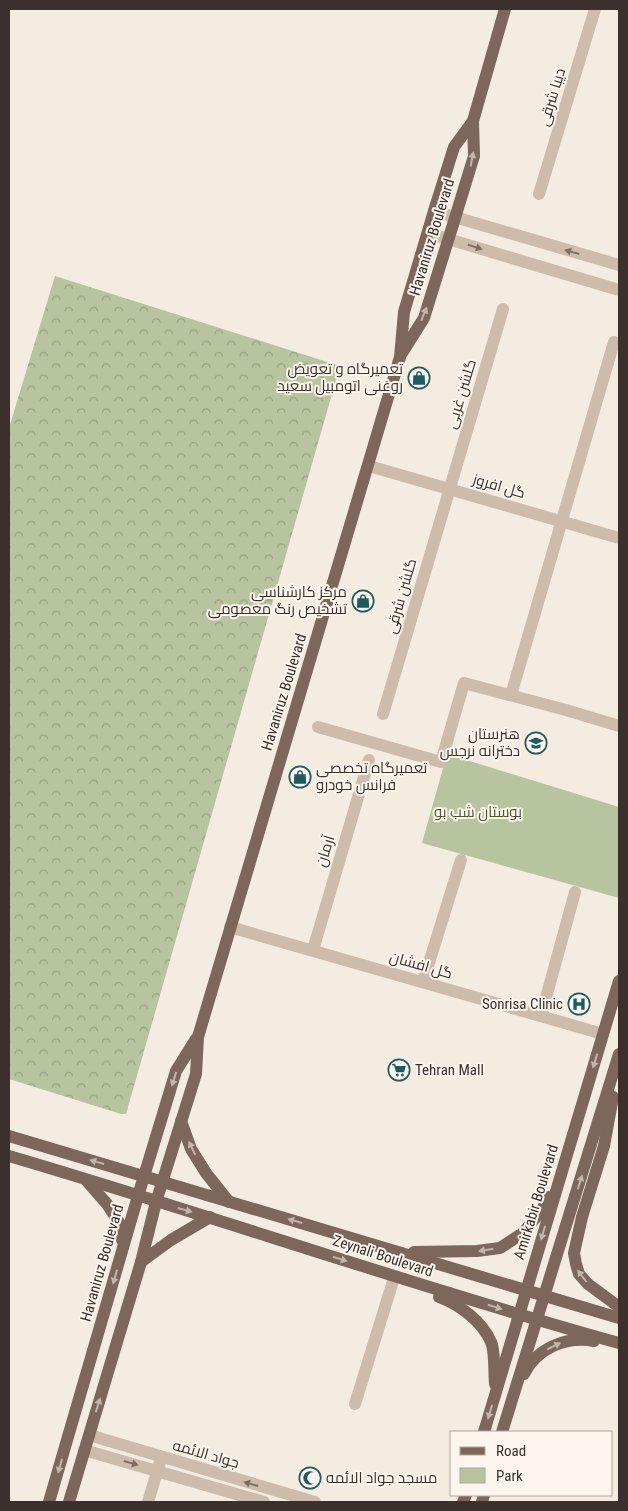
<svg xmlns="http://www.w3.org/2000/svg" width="628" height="1511" viewBox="0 0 628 1511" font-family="'Roboto Condensed',Cairo,sans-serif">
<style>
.forest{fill:url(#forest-crowns)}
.park{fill:#b8c4a0}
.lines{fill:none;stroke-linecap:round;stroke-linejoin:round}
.minor{stroke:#cdbbac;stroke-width:12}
.major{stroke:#7d675c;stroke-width:12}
.oneway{fill:#c2b5ac}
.oneway2{fill:#7d6f65}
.labels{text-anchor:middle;stroke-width:4;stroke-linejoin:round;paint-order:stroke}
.street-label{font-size:15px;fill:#3b302b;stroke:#fbf5ee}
.poi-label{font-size:15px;fill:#3b302b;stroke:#fbf5ee;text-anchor:end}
.park-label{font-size:15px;fill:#4a5a2e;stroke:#fbf5ee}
</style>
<defs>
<pattern id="forest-crowns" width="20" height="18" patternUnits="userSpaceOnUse" patternTransform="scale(1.25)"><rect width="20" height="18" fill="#b8c4a0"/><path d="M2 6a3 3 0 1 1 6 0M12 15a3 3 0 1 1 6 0" fill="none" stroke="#97a083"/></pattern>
</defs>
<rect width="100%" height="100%" fill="#f4ebe1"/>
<path class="forest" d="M55 276 340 366 126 1114H121L9 1079V428Z"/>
<path class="park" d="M447 754 619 807V898L422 843Z"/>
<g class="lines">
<g class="minor">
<path d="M539 194 595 9"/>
<path d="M434 211 619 265"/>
<path d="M428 233 619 290"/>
<path d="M369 466 619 538"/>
<path d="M511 695 614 342"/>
<path d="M383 714 503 309"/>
<path d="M318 727 441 762 464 683 566 710 619 726"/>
<path d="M230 927 603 1034"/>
<path d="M313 950 369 760"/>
<path d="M423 982 461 860"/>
<path d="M541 1016 575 892"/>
<path d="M355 1404 394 1278"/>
<path d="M89 1435 315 1502"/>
<path d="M84 1450 264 1502"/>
<path d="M148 1502 160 1462"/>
</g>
<g class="major">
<path d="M402 353 424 318 455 218 474 156 473 121 505 9"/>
<path d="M613 1097 604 1146 582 1217 574 1253 576 1264 579 1274 588 1284 619 1307"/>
<path d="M181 1121 191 1149 206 1173 229 1202"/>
<path d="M9 1136 619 1318"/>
<path d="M9 1156C213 1216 414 1286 619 1343"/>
<path d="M86 1180 107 1204 122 1227V1240"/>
<path d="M414 1252 477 1251 500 1248 523 1233 542 1210 548 1197"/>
<path d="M141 1262 171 1240 210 1217"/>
<path d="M439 1297C460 1305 482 1321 491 1342 495 1350 494 1374 495 1384"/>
<path d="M524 1374C537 1348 566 1336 594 1341"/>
<path d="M484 1432 619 981"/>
<path d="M502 1432 619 1054"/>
<path d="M49 1502 138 1196 176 1071 196 1039"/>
<path d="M69 1502 141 1262 156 1202 196 1074 198 1037 400 357 404 312 434 211 454 147 473 121"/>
<path d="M463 1502 466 1495"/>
<path d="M482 1502 484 1495"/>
</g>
</g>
<defs><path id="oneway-solid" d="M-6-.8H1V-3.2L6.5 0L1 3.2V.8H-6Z" transform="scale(1.25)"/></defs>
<g class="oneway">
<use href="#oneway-solid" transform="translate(472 159) rotate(-79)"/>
<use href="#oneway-solid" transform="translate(424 314) rotate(-68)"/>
<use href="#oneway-solid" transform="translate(595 1061) rotate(107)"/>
<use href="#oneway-solid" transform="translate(174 1079) rotate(108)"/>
<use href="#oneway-solid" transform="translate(192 1148) rotate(-115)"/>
<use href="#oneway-solid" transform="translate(97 1162) rotate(-164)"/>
<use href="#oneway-solid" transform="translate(580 1182) rotate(-73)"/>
<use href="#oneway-solid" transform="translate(185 1210) rotate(16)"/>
<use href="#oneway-solid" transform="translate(295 1221) rotate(-164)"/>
<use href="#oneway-solid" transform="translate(543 1233) rotate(107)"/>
<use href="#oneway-solid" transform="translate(486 1250) rotate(171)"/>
<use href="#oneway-solid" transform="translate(340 1259) rotate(18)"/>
<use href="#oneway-solid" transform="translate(582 1276) rotate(-127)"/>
<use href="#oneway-solid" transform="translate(115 1277) rotate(106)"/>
<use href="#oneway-solid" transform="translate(495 1307) rotate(17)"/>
<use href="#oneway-solid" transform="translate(554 1346) rotate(-26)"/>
<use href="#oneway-solid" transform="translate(98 1405) rotate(-73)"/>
<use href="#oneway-solid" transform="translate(490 1412) rotate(107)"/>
<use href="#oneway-solid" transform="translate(60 1466) rotate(106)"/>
</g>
<g class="oneway2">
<use href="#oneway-solid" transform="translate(475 247) rotate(17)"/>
<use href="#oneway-solid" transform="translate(572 252) rotate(-164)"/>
<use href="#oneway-solid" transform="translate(131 1463) rotate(16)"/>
<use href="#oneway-solid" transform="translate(251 1484) rotate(-164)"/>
</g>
<defs>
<g id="shop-ring" transform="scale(1.125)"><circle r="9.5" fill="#fbf5ee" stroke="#1f5a5e" stroke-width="1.5"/><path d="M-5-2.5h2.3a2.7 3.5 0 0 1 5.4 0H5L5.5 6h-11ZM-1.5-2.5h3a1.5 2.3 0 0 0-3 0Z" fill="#1f5a5e"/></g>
<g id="school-ring" transform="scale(1.125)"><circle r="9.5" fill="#fbf5ee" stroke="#1f5a5e" stroke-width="1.5"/><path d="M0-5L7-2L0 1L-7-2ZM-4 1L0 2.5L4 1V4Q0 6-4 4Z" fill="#1f5a5e"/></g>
<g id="hospital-ring" transform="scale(1.125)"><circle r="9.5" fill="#fbf5ee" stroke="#1f5a5e" stroke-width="1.5"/><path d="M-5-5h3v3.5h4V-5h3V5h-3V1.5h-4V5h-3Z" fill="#1f5a5e"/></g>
<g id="supermarket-ring" transform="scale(1.125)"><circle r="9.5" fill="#fbf5ee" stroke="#1f5a5e" stroke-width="1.5"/><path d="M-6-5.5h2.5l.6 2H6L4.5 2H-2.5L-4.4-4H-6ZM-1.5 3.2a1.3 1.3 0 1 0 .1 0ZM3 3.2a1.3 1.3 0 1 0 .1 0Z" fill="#1f5a5e"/></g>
<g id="mosque-ring" transform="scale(1.125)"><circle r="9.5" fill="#fbf5ee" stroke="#1f5a5e" stroke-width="1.5"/><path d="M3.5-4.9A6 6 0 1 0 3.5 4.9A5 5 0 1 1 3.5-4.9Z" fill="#1f5a5e"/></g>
</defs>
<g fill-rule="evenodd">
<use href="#shop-ring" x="419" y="378"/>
<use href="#shop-ring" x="363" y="601"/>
<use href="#school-ring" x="536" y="743"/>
<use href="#shop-ring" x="300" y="777"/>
<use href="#hospital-ring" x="579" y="1004"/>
<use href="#supermarket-ring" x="399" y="1070"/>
<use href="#mosque-ring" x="310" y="1478"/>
</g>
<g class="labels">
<g class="street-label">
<text transform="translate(552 97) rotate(-73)" y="5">دیبا شرقی</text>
<text transform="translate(432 237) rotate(-73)" y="5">Havaniruz Boulevard</text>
<text transform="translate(461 394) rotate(-73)" y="5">گلشن غربی</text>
<text transform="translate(499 486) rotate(16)" y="5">گل افروز</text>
<text transform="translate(401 596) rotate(-74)" y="5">گلشن شرقی</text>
<text transform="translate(284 692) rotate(-73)" y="5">Havaniruz Boulevard</text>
<text transform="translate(325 851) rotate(-73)" y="5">آرمان</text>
<text transform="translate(421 965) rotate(16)" y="5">گل افشان</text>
<text transform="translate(536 1202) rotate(-73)" y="5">Amirkabir Boulevard</text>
<text transform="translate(383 1256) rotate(18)" y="5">Zeynali Boulevard</text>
<text transform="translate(102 1263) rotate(-74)" y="5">Havaniruz Boulevard</text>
<text transform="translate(206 1454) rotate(16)" y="5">جواد الائمه</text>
</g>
<g class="poi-label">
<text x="403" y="374">تعمیرگاه و تعویض<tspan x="403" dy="17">روغنی اتومبیل سعید</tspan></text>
<text x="347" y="597">مرکز کارشناسی<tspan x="347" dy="17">تشخیص رنگ معصومی</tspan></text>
<text x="520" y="739">هنرستان<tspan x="520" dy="17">دخترانه نرجس</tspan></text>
<text x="316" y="773" text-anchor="start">تعمیرگاه تخصصی<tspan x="316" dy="17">فرانس خودرو</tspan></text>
<text x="563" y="1009">Sonrisa Clinic</text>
<text x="415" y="1075" text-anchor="start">Tehran Mall</text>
<text x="326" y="1483" text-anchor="start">مسجد جواد الائمه</text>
</g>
<g class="park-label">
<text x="478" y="817">بوستان شب بو</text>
</g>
</g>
<rect width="628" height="1511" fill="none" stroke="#3b302b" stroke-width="20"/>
<rect x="450" y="1431" width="162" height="65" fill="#fbf5ee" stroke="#aea6a0"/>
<rect x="460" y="1447" width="25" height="8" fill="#7d675c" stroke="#aea6a0"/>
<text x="496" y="1456" font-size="15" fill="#3b302b">Road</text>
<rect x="460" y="1468" width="25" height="15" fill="#b8c4a0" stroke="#aea6a0"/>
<text x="496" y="1481" font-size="15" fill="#3b302b">Park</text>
</svg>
